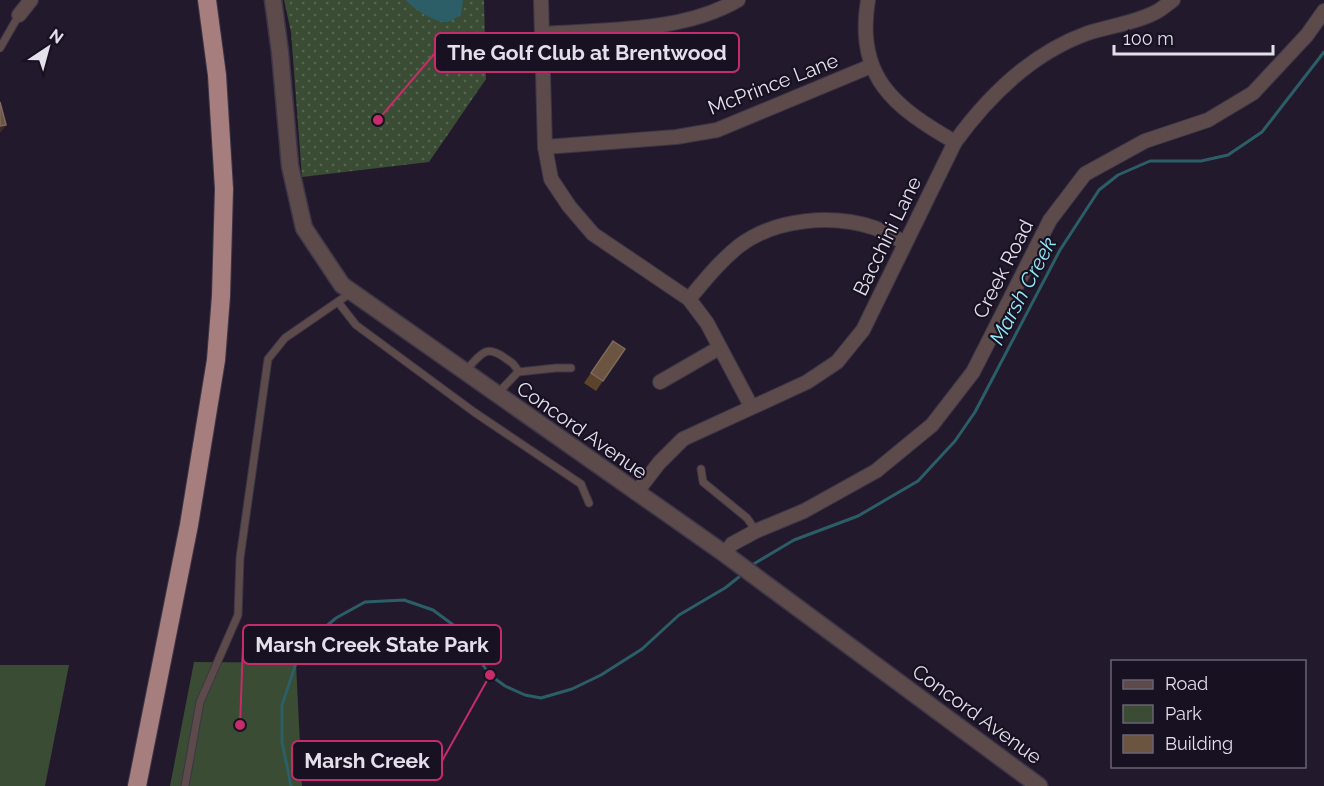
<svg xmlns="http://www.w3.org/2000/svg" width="1324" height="786" viewBox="0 0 1324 786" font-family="Raleway,sans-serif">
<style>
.grass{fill:url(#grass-dots)}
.park{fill:#3a4c34}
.water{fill:#2b5e67}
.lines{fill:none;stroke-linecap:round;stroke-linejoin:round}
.stream{stroke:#2b5e67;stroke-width:3}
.service-casing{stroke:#3d3647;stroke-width:9}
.minor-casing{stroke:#3d3647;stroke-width:16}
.tertiary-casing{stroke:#3d3647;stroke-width:19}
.trunk-casing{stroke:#3d3647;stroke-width:20}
.service{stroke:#5d4a4a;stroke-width:7}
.minor{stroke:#5d4a4a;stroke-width:14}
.tertiary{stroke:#5d4a4a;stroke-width:16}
.trunk{stroke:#a77e7e;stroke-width:18}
.wall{fill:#5d432b}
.shaded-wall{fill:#3f2b23}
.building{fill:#6b5440;stroke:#7e695b;stroke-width:1.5}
.labels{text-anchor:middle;stroke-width:4.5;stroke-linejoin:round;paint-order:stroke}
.street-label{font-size:20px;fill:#e3dfeb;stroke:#181122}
.water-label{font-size:21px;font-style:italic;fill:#93eaf9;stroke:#181122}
.leader{fill:none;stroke:#c52c69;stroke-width:2}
.callout-dot{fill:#c52c69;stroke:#181122;stroke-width:2}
.callout{fill:#181122;stroke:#c52c69;stroke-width:2}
.callout-label{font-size:21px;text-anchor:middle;font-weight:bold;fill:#e3dfeb}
</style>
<defs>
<pattern id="grass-dots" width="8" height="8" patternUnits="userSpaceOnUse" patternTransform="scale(1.5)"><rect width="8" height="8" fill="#3a4c34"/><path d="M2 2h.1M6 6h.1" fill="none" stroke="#566552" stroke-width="1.8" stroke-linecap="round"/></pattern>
</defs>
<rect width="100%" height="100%" fill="#221a2c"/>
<path class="grass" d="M284 0H484L486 79 429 162 302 177 291 32Z"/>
<g class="park">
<path d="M194 662 296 663 302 786H170Z"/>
<path d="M0 665H69L45 786H0Z"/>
</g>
<path class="water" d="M406 0H463L461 15C456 17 452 21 448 22 437 24 412 8 406 0Z"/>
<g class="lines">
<g class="stream">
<path d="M752 565 794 540 858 516 918 481 955 441 975 412 1060 250 1099 190 1118 175 1150 161H1201L1228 155 1262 132 1324 52"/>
<path d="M291 786 282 742V705L296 663 317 634 336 618 365 602 404 600 433 610 456 627 490 675 505 686 525 695 541 698 572 689 601 675 642 649 679 615 725 588 739 577"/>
</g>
<g class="service-casing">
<g id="service">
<path d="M0 48 19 15"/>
<path d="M338 302 356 325 474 412 581 484 589 503"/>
<path d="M466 370C481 355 485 343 505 358 511 362 516 365 518 372"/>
<path d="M498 393 518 372 556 368H571"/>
<path d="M701 469 703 482 747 518 756 531"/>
<path d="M185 786 200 702 238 615 240 558 268 359 285 338 352 292"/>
</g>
</g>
<g class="minor-casing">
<g id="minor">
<path d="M541 0 545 147 551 179 569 206 593 234 689 299 707 323 751 406"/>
<path d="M868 0C855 77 894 107 955 142"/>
<path d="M19 15 31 0"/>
<path d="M542 34C606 29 681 33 738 0"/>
<path d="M545 147 676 137 717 130 871 66"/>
<path d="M689 299C705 280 720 261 739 246 776 218 833 214 875 228 885 232 895 238 904 242"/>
<path d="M660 382 719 348"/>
<path d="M636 493 659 463 683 439 807 382 837 362 863 330 955 142C989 95 1032 53 1088 33 1110 26 1134 23 1154 13 1161 10 1167 4 1173 0"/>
<path d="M725 554 732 544 756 531 804 511 876 471 932 425 973 372 1050 220 1085 174 1145 141 1208 120 1253 93 1307 35 1324 11"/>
</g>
</g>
<g class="tertiary-casing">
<path id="tertiary" d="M273 0 280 52 290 166 304 228 342 285 725 554 1039 786"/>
</g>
<g class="trunk-casing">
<path id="trunk" d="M137 786 189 525 216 360 221 296 224 189 217 75 207 0"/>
</g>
<use href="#service" class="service"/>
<use href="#minor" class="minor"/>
<use href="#tertiary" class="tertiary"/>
<use href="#trunk" class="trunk"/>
</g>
<path class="wall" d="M613 341 625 349 596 391 584 383Z"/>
<path class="shaded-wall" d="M6 125 1 132H0V126Z"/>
<g class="building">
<path d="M0 102 6 125 0 126Z"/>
<path d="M613 341 625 349 603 381 591 373Z"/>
</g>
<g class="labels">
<g class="street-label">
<text transform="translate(773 84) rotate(-21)" y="7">McPrince Lane</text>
<text transform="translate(887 236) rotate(-64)" y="7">Bacchini Lane</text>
<text transform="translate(1003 269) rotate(-63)" y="7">Creek Road</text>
<text transform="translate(582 430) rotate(35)" y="7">Concord Avenue</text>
<text transform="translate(977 714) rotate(36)" y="7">Concord Avenue</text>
</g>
<g class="water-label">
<text transform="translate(1023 291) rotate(-62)" y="7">Marsh Creek</text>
</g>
</g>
<path class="leader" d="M378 120L435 53M240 725L243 645M490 675L442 761"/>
<g class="callout-dot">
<circle cx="378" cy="120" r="6"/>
<circle cx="240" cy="725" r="6"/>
<circle cx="490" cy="675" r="6"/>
</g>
<g class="callout">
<rect x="435" y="33" width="304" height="39" rx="6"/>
<rect x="243" y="625" width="258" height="39" rx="6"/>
<rect x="292" y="741" width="150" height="39" rx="6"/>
</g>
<g class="callout-label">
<text x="587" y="60">The Golf Club at Brentwood</text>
<text x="372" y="652">Marsh Creek State Park</text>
<text x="367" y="768">Marsh Creek</text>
</g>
<rect x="1111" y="660" width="195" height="108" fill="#181122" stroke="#696372" stroke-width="1.5"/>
<rect x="1123" y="680" width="30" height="9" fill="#5d4a4a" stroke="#696372" stroke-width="1.5"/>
<text x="1165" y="690" font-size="18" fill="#e3dfeb">Road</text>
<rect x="1123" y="705" width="30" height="18" fill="#3a4c34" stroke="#696372" stroke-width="1.5"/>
<text x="1165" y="720" font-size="18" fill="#e3dfeb">Park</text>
<rect x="1123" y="735" width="30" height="18" fill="#6b5440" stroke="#696372" stroke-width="1.5"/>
<text x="1165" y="750" font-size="18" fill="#e3dfeb">Building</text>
<g transform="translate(48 48) rotate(36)" stroke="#181122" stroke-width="4.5" paint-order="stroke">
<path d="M0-4.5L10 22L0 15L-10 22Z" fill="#e3dfeb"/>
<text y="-9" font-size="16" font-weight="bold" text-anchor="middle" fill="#e3dfeb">N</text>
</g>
<path d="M1114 45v9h159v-9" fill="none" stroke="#e3dfeb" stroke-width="3"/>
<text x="1123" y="45" font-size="18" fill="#e3dfeb" stroke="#181122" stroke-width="4.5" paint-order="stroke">100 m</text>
</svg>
